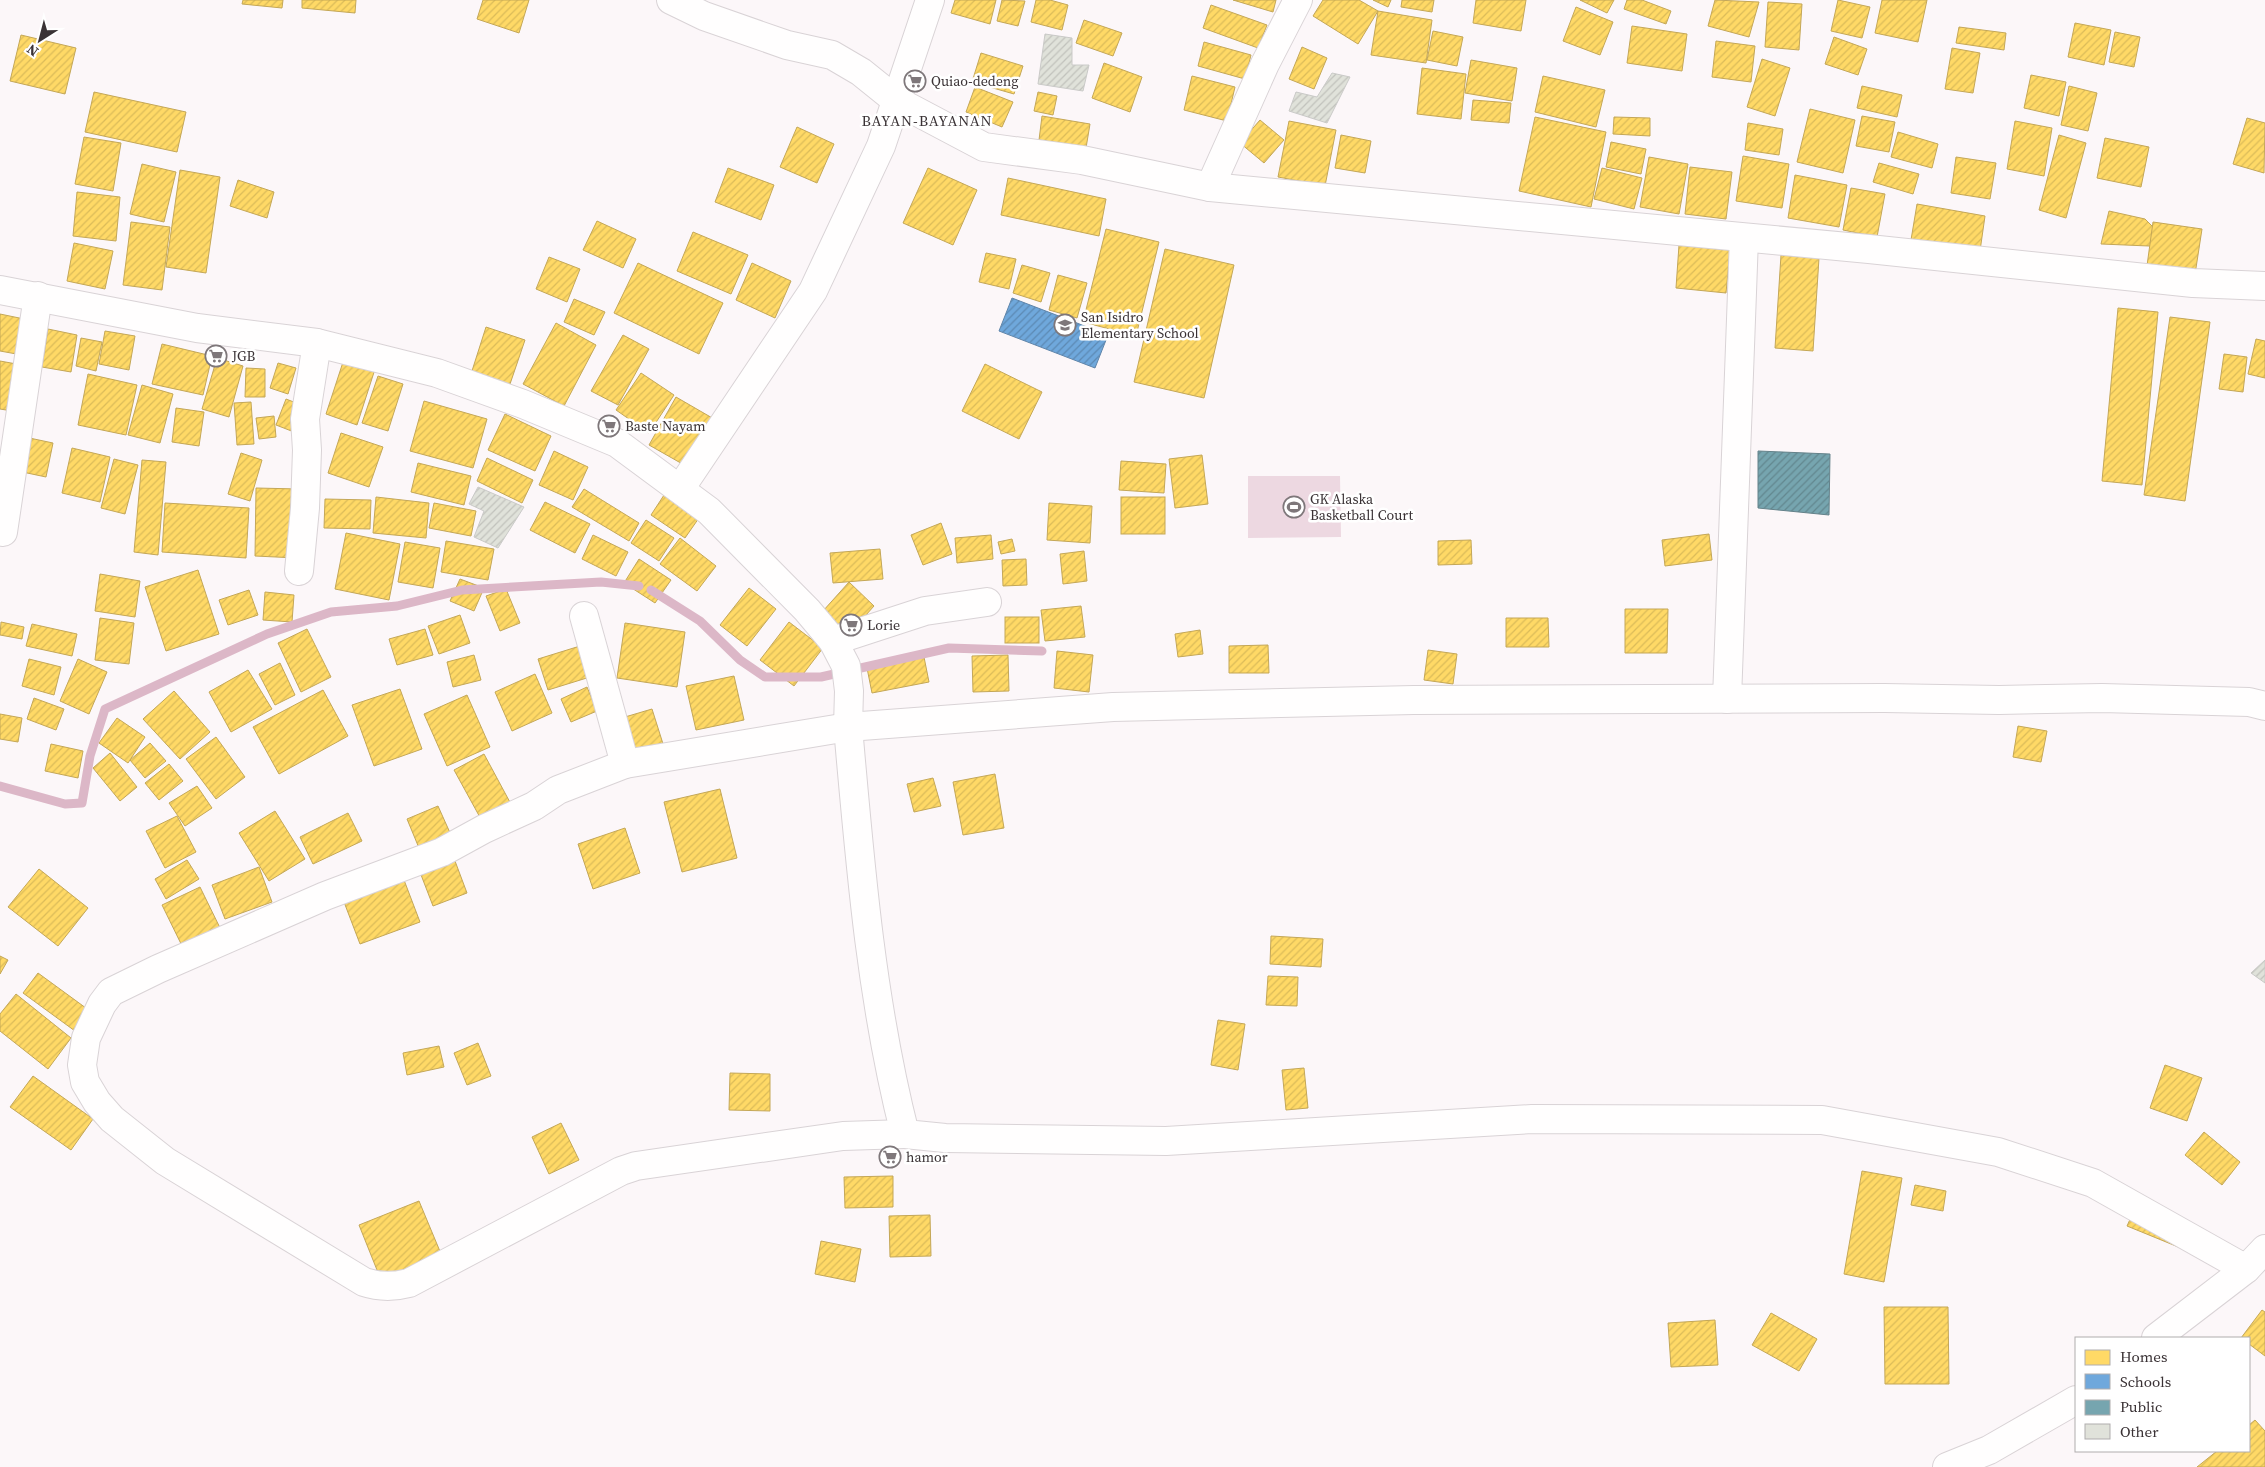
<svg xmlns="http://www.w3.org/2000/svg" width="2265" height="1467" viewBox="0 0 2265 1467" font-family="'Source Serif 4',serif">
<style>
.pitch{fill:#edd8e1}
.homes{fill:url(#homes-hatch);stroke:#c4a757}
.schools{fill:url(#schools-hatch);stroke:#5f85aa}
.public{fill:url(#public-hatch);stroke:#64828a}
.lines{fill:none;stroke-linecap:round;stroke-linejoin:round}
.stream{stroke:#dcb7c7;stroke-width:9}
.building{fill:url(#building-hatch);stroke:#cacac8}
.minor-casing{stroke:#d9d3d6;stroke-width:30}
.tertiary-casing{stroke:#d9d3d6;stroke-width:30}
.minor{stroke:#fffefe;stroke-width:28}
.tertiary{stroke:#fffefe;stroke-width:28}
.labels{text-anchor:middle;stroke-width:5;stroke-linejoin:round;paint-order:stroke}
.poi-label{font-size:14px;fill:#3a3235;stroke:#fff;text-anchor:start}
.neighbourhood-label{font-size:15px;letter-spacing:1px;fill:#3a3235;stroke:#fff}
</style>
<defs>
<pattern id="homes-hatch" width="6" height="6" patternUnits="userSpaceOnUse" patternTransform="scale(1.25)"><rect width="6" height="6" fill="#ffd966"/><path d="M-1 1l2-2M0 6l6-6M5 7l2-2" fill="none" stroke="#dbbb59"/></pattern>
<pattern id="schools-hatch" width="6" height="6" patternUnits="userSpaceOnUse" patternTransform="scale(1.25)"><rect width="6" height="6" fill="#6fa8dc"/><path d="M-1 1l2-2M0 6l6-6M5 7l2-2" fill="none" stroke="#5c89b3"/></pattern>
<pattern id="public-hatch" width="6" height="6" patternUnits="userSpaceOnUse" patternTransform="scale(1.25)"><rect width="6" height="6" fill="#76a5af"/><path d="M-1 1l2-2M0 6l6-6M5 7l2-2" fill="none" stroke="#62878f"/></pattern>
<pattern id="building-hatch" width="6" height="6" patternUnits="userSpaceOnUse" patternTransform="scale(1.25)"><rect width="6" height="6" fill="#e0e2da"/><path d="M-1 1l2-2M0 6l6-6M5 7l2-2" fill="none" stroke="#c1c2bc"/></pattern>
</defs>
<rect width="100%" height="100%" fill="#fcf7f9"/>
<path class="pitch" d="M1248 476H1340L1341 537 1248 538Z"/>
<g class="homes">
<path d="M243 0H283L282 8 242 4Z"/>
<path d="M302 0H356L355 13 302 8Z"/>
<path d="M483 0H529L519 33 477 19Z"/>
<path d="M955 0H996L990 24 951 13Z"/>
<path d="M1002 0 1025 1 1018 26 997 21Z"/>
<path d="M1036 0H1050L1068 5 1062 30 1031 22Z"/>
<path d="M1233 0H1276L1273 12Z"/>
<path d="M1323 0H1359L1378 11 1358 44 1313 16Z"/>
<path d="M1373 0H1391L1388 7Z"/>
<path d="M1402 0H1434L1432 12 1401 7Z"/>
<path d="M1476 0H1526L1521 31 1473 23Z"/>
<path d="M1580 0H1614L1607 13Z"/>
<path d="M1627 0H1642L1671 11 1666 24 1624 9Z"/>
<path d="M1715 0 1759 2 1749 37 1708 26Z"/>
<path d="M1838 0 1870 7 1862 38 1831 31Z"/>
<path d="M1882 0H1927L1918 42 1875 33Z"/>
<path d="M1768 2 1802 4 1799 50 1765 47Z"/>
<path d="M1211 5 1267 25 1258 48 1203 28Z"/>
<path d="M1576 7 1613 22 1600 55 1563 41Z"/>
<path d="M1378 11 1432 20 1426 63 1371 55Z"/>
<path d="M1084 20 1122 33 1113 56 1076 43Z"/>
<path d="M2075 23 2111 30 2104 65 2068 57Z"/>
<path d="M1632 26 1687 34 1682 71 1627 63Z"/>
<path d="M1959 27 2006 33 2004 50 1956 43Z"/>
<path d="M1433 31 1463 37 1457 66 1427 60Z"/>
<path d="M2115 32 2140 37 2134 67 2109 62Z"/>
<path d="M21 35 76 48 65 94 10 81Z"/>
<path d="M1834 37 1867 49 1858 75 1825 64Z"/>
<path d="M1716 41 1755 46 1751 82 1712 77Z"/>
<path d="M1204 42 1251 55 1245 79 1198 66Z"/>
<path d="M1302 47 1327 58 1314 89 1289 79Z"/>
<path d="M1952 48 1980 53 1973 93 1945 89Z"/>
<path d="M981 53 1023 66 1014 94 972 82Z"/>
<path d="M1762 59 1790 68 1775 116 1747 107Z"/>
<path d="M1471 60 1517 68 1512 101 1465 93Z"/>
<path d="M1104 63 1142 77 1130 112 1092 98Z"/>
<path d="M1422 68 1466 74 1461 119 1417 114Z"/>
<path d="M2031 75 2066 82 2059 116 2024 108Z"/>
<path d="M1192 76 1235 87 1227 121 1184 110Z"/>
<path d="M1543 76 1605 90 1596 127 1535 112Z"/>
<path d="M1862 86 1902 95 1897 117 1857 108Z"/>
<path d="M2069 86 2097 93 2088 131 2061 125Z"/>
<path d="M975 87 1013 102 1002 127 966 112Z"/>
<path d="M94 92 186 112 177 152 85 132Z"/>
<path d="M1038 92 1057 96 1053 115 1034 111Z"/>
<path d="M1473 100 1511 103 1509 123 1471 120Z"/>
<path d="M1810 109 1855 120 1843 173 1797 162Z"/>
<path d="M1042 116 1090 124 1086 148 1039 140Z"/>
<path d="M1862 116 1895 122 1889 152 1856 146Z"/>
<path d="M1535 117 1606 132 1591 207 1519 191Z"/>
<path d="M1614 117 1650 118V136L1613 134Z"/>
<path d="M2247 118 2265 123 2264 173 2233 164Z"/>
<path d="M1260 120 1284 140 1264 163 1240 143Z"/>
<path d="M1289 121 1336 130 1325 186 1278 177Z"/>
<path d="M2015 121 2052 128 2044 176 2007 169Z"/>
<path d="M1748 123 1783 129 1779 155 1745 150Z"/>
<path d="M797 127 834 144 817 183 780 167Z"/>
<path d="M1898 132 1938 144 1932 168 1891 157Z"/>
<path d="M1341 135 1371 141 1365 173 1335 168Z"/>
<path d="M2059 135 2086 143 2066 218 2039 210Z"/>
<path d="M84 137 121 143 113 191 75 184Z"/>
<path d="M2105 138 2149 147 2141 187 2097 178Z"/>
<path d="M1611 142 1646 149 1641 174 1606 167Z"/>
<path d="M1743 156 1789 164 1782 208 1736 201Z"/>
<path d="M1649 157 1688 164 1679 214 1640 207Z"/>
<path d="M1956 157 1996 163 1990 199 1951 193Z"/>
<path d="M1879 163 1919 174 1913 194 1873 182Z"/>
<path d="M142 164 176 172 164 222 130 214Z"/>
<path d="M1690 167 1732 172 1726 219 1685 214Z"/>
<path d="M728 168 774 185 761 220 715 202Z"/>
<path d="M928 168 977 190 953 245 903 223Z"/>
<path d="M1602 168 1642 178 1634 209 1594 199Z"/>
<path d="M180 170 220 177 206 273 166 267Z"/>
<path d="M1795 175 1847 185 1839 227 1788 218Z"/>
<path d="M1008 178 1106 199 1099 236 1001 215Z"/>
<path d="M238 180 274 192 267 218 230 206Z"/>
<path d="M1851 188 1885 194 1877 237 1843 230Z"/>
<path d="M77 192 120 197 116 241 73 236Z"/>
<path d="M1917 204 1985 216 1980 251 1911 240Z"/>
<path d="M2109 211 2145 219 2173 247 2101 244Z"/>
<path d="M597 221 636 239 623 268 583 250Z"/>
<path d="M131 222 170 227 162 290 123 285Z"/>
<path d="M2153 222 2202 229 2194 281 2146 273Z"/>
<path d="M1106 229 1159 242 1136 336 1083 322Z"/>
<path d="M693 232 748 255 731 294 677 271Z"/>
<path d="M74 243 113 251 105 289 67 281Z"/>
<path d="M1679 245 1730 250 1726 293 1676 288Z"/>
<path d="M1165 249 1234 265 1204 398 1134 382Z"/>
<path d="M986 253 1016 259 1009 289 979 282Z"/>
<path d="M1781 255 1819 258 1813 351 1775 348Z"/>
<path d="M549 257 580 269 567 302 536 289Z"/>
<path d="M638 263 723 303 699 354 614 313Z"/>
<path d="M752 263 791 281 775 318 736 300Z"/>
<path d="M1022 265 1050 273 1041 302 1013 293Z"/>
<path d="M1058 275 1087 283 1077 318 1049 310Z"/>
<path d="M574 299 605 312 594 335 564 322Z"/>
<path d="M2118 308 2158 312 2142 485 2102 481Z"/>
<path d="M0 314 29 320 22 355 0 351Z"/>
<path d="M2170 317 2210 322 2185 501 2144 495Z"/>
<path d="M556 323 596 345 564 406 523 384Z"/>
<path d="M486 327 525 340 509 387 471 374Z"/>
<path d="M48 329 77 335 71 372 42 367Z"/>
<path d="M105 331 135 336 129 370 99 364Z"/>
<path d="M623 335 649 349 618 405 591 391Z"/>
<path d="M81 338 102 342 96 371 76 366Z"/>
<path d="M2256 339 2265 341V378L2248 374Z"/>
<path d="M162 344 212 356 203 395 152 384Z"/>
<path d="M2224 354 2247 357 2243 392 2219 389Z"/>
<path d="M345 356 376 366 357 425 326 414Z"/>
<path d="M217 358 243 366 229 417 202 409Z"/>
<path d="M0 361 22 365 12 411 0 409Z"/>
<path d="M278 363 296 368 288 394 270 388Z"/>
<path d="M985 364 1042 392 1019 439 962 411Z"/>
<path d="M246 368 265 369V397H245Z"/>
<path d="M641 373 674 395 649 433 616 410Z"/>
<path d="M88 374 137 385 126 435 78 425Z"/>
<path d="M378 376 403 384 388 431 362 423Z"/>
<path d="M142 385 173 394 160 443 128 435Z"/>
<path d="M676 397 714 419 686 466 649 445Z"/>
<path d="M286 399 304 406 294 432 276 425Z"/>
<path d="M424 401 487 419 473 468 410 451Z"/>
<path d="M251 402 254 444 237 445 234 403Z"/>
<path d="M176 408 204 412 199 446 172 442Z"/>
<path d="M505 414 551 436 535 471 488 450Z"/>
<path d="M274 416 276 437 259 439 256 418Z"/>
<path d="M341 433 383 447 369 487 328 473Z"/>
<path d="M20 436 53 443 46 477 13 470Z"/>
<path d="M72 448 110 457 100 502 62 493Z"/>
<path d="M554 451 588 467 573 500 539 485Z"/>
<path d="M241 453 262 460 250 501 228 494Z"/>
<path d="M1202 455 1208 504 1175 508 1169 459Z"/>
<path d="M487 458 533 480 522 503 477 481Z"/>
<path d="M114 459 138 465 125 514 101 508Z"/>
<path d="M142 460 166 462 158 555 134 552Z"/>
<path d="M1121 461 1166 464 1164 493 1119 490Z"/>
<path d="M418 463 471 476 464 505 411 492Z"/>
<path d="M256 488 299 489 297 558 255 556Z"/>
<path d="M584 489 639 523 629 541 572 507Z"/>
<path d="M666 492 701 515 685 538 651 515Z"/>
<path d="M376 497 429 503 426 538 373 533Z"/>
<rect x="1121" y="497" width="44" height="37"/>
<path d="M325 499 371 500 370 529 324 528Z"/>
<path d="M545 502 590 524 575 553 530 530Z"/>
<path d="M165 503 249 508 246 558 162 552Z"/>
<path d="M434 503 476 511 471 536 429 528Z"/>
<path d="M1049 503 1092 506 1090 543 1047 540Z"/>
<path d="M646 520 674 538 659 561 631 543Z"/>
<path d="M941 523 952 554 923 565 911 535Z"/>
<path d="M346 533 400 544 389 600 335 589Z"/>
<path d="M1709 534 1712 560 1665 566 1662 540Z"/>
<path d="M593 535 628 552 616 576 582 559Z"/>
<path d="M991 535 993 559 957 563 955 538Z"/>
<path d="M680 538 716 566 697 591 660 564Z"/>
<path d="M1012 539 1015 551 1001 554 998 542Z"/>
<path d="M1471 540 1472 564 1438 565V541Z"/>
<path d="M446 541 494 549 488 580 441 572Z"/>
<path d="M405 542 440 548 433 588 398 582Z"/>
<path d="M880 549 883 579 833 583 830 553Z"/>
<path d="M1084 551 1087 581 1063 584 1060 554Z"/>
<path d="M639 559 671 580 655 603 624 583Z"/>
<path d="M1026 559 1027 585 1003 586 1002 560Z"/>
<path d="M198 570 219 634 166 651 145 587Z"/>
<path d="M100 574 140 581 135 617 95 611Z"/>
<path d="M460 579 484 588 474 611 450 601Z"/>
<path d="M849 582 874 606 849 634 823 611Z"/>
<path d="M749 588 776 609 747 646 720 625Z"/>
<path d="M506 589 520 623 500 631 486 596Z"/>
<path d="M249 590 258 615 228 625 219 600Z"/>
<path d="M265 592 294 595 292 622 263 620Z"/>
<path d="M1081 606 1085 637 1045 641 1041 610Z"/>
<path d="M1625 609H1668L1667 653H1625Z"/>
<path d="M460 615 470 643 439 654 428 626Z"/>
<rect x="1005" y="617" width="34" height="26"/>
<path d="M100 618 134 623 129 664 95 660Z"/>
<path d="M1506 618H1548L1549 647H1506Z"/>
<path d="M1 622 24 627 22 639 0 635Z"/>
<path d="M789 622 823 648 794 686 760 660Z"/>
<path d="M625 623 685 632 677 687 617 678Z"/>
<path d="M32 624 77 634 72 656 26 646Z"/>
<path d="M307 629 331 677 301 692 278 643Z"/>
<path d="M425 629 433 655 397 665 389 639Z"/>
<path d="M1200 630 1203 654 1178 657 1175 634Z"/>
<path d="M1268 645 1269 673H1229V646Z"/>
<path d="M580 646 590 677 548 690 538 659Z"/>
<path d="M1428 650 1457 654 1453 684 1424 680Z"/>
<path d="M1057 651 1093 655 1089 692 1054 688Z"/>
<path d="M474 655 481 680 453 687 447 662Z"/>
<path d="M1008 655 1009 691 973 692 972 656Z"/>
<path d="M924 657 929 682 872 693 867 668Z"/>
<path d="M29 659 61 667 54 695 22 686Z"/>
<path d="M78 659 107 672 89 714 60 701Z"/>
<path d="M280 663 295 695 275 705 259 674Z"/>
<path d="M248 670 272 709 231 732 209 692Z"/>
<path d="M535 674 552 713 512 731 495 692Z"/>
<path d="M734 676 744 720 696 730 686 686Z"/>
<path d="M587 687 597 711 571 722 561 699Z"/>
<path d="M400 689 422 749 374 766 352 705Z"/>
<path d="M323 690 348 736 279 774 253 727Z"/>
<path d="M174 691 210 732 180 759 143 719Z"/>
<path d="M467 695 490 747 447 766 424 714Z"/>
<path d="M34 698 64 709 56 730 27 719Z"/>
<path d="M652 709 664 747 637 755 625 717Z"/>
<path d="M0 714 22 718 18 742 0 739Z"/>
<path d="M117 718 145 737 128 763 99 743Z"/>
<path d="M2018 726 2047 731 2041 762 2013 757Z"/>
<path d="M216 737 245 777 216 799 186 759Z"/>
<path d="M150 743 166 761 145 778 130 760Z"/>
<path d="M51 744 83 751 78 778 45 771Z"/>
<path d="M110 753 137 787 120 801 93 768Z"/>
<path d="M484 754 512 806 482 821 454 770Z"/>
<path d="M169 764 183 781 159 800 145 783Z"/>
<path d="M995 774 1004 828 963 835 953 782Z"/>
<path d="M933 778 941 806 914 812 907 784Z"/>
<path d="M197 786 212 808 185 826 169 803Z"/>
<path d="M720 789 737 858 682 872 664 802Z"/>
<path d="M438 806 451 835 419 848 407 819Z"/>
<path d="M275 811 305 859 269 881 239 833Z"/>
<path d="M348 813 362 841 313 864 300 837Z"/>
<path d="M177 816 196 852 165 868 146 831Z"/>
<path d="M625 828 640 873 593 889 578 844Z"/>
<path d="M452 853 467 893 433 906 418 867Z"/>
<path d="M187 860 199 879 166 899 155 879Z"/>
<path d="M259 867 272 902 225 919 212 885Z"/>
<path d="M39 869 88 908 58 946 8 907Z"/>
<path d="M404 880 420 922 360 944 344 902Z"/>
<path d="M200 887 224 936 186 954 162 905Z"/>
<path d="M1271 936 1323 939 1321 967 1270 964Z"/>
<path d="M0 956 8 960 0 974Z"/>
<path d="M38 973 90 1011 75 1031 23 993Z"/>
<path d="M1268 976 1298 977 1297 1006 1266 1005Z"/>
<path d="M16 994 71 1038 48 1069 0 1031V1014Z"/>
<path d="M1218 1020 1245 1024 1238 1070 1211 1065Z"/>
<path d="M478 1043 491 1076 467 1085 454 1053Z"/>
<path d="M439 1046 444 1067 407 1075 403 1053Z"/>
<path d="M2165 1065 2202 1078 2187 1121 2150 1108Z"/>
<path d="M1304 1068 1308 1108 1286 1110 1282 1070Z"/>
<path d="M730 1073 770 1074V1111L729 1110Z"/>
<path d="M33 1076 93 1119 71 1150 10 1107Z"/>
<path d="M561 1123 579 1160 549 1174 532 1137Z"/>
<path d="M2204 1132 2240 1162 2222 1185 2185 1155Z"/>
<path d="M1862 1171 1902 1178 1884 1282 1844 1274Z"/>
<path d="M893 1176V1207L845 1208 844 1177Z"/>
<path d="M1915 1185 1946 1191 1943 1211 1911 1205Z"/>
<path d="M419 1201 444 1261 383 1285 359 1225Z"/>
<path d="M930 1215 931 1256 890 1257 889 1216Z"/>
<path d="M2132 1215 2193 1253 2127 1226Z"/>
<path d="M821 1241 861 1249 855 1282 815 1274Z"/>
<path d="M1884 1307H1948L1949 1384H1885Z"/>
<path d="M2262 1310 2265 1312V1356L2249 1344V1338H2241Z"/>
<path d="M1771 1313 1817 1339 1799 1371 1752 1345Z"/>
<path d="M1715 1320 1718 1365 1671 1367 1668 1323Z"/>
<path d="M2255 1420 2265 1431V1467H2197L2217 1451H2249V1425Z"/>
</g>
<path class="schools" d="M1012 298 1108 335 1095 368 999 331Z"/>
<path class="public" d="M1758 451 1830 454 1829 515 1758 508Z"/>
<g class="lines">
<g class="stream">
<path d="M651 590 700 621 740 660 765 677H821L949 648 1042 651"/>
<path d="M0 786 65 804 82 803 90 756 105 709 267 634 331 612 397 606 462 590 601 582 639 586"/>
</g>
</g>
<g class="building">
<path d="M1045 34 1072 38V65H1089L1083 91 1038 84Z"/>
<path d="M1332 73 1350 77 1327 123 1289 111 1296 92 1317 97Z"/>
<path d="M478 487 524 507 498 548 474 537 484 511 469 504Z"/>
<path d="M2265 960V983L2251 973Z"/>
</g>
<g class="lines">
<g class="minor-casing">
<g id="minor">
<path d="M671 0 704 16 787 45 832 55 861 72 897 101 984 147 1082 160 1210 187 1869 249 2193 283 2265 286"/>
<path d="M1210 187 1265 64 1298 0"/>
<path d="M0 290 197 328 317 343 437 373 523 404 617 443 709 511 807 610 833 641 846 666 849 691 848 727C860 864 871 1001 905 1134L945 1138 1166 1141 1532 1119 1822 1120 1998 1152 2093 1183 2246 1269"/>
<path d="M680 489 813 291 881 146 930 0"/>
<path d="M3 532 38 296"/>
<path d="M299 571 305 508 307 450 305 419 317 343"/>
<path d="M584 616 625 764"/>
<path d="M833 641 925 611 987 602"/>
<path d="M1727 699 1744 238"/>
<path d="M905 1134 843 1136 636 1166 621 1171 409 1283C394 1287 379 1287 364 1282L165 1161 112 1119 97 1102 85 1082 82 1065 86 1038 102 1004 111 992 158 969 325 896 442 852 484 829 534 806 558 790 625 764 848 727 1113 707 1414 700 1884 698 1999 700 2102 698 2249 702 2265 706"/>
</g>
</g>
<g class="tertiary-casing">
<g id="tertiary">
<path d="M2156 1338 2246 1269 2265 1249"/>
<path d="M1947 1467 1989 1450 2076 1400"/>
</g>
</g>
<use href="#minor" class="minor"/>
<use href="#tertiary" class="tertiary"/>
</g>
<defs>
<g id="supermarket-ring" transform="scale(1.125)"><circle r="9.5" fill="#fff" stroke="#7e777a" stroke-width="1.5"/><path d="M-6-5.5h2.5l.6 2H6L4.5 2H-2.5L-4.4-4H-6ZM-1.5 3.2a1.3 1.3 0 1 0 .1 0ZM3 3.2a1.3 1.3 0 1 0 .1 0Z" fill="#7e777a"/></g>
<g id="school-ring" transform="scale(1.125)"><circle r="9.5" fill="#fff" stroke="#7e777a" stroke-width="1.5"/><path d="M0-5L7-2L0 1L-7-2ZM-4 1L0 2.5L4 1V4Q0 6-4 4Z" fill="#7e777a"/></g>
<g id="stadium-ring" transform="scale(1.125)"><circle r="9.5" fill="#fff" stroke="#7e777a" stroke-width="1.5"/><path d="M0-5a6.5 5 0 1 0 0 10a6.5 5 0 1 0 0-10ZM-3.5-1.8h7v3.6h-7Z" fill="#7e777a"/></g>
</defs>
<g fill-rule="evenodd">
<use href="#supermarket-ring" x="915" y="81"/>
<use href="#school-ring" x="1065" y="325"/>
<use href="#supermarket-ring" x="216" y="356"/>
<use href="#supermarket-ring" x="609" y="426"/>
<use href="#stadium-ring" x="1294" y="507"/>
<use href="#supermarket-ring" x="851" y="625"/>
<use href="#supermarket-ring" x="890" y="1157"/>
</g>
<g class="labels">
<g class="poi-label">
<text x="931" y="86">Quiao-dedeng</text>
<text x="1081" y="322">San Isidro<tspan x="1081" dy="16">Elementary School</tspan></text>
<text x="232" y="361">JGB</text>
<text x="625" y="431">Baste Nayam</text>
<text x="1310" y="504">GK Alaska<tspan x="1310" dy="16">Basketball Court</tspan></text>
<text x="867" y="630">Lorie</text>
<text x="906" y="1162">hamor</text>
</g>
<g class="neighbourhood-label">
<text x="927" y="126">BAYAN-BAYANAN</text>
</g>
</g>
<rect x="2075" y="1337" width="175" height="115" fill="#ffffff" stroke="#b0adae"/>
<rect x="2085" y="1350" width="25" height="15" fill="#ffd966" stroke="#b0adae"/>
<text x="2120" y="1362" font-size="15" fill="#3a3235">Homes</text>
<rect x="2085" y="1374" width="25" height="15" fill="#6fa8dc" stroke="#b0adae"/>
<text x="2120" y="1387" font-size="15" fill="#3a3235">Schools</text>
<rect x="2085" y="1400" width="25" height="15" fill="#76a5af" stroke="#b0adae"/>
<text x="2120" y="1412" font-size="15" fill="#3a3235">Public</text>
<rect x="2085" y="1424" width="25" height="15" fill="#e0e2da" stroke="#b0adae"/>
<text x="2120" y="1437" font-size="15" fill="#3a3235">Other</text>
<g transform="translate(40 40) rotate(216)" stroke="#ffffff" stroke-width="4" paint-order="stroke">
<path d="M0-4L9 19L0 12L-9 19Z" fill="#3a3235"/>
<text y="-8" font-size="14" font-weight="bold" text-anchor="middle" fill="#3a3235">N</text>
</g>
</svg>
